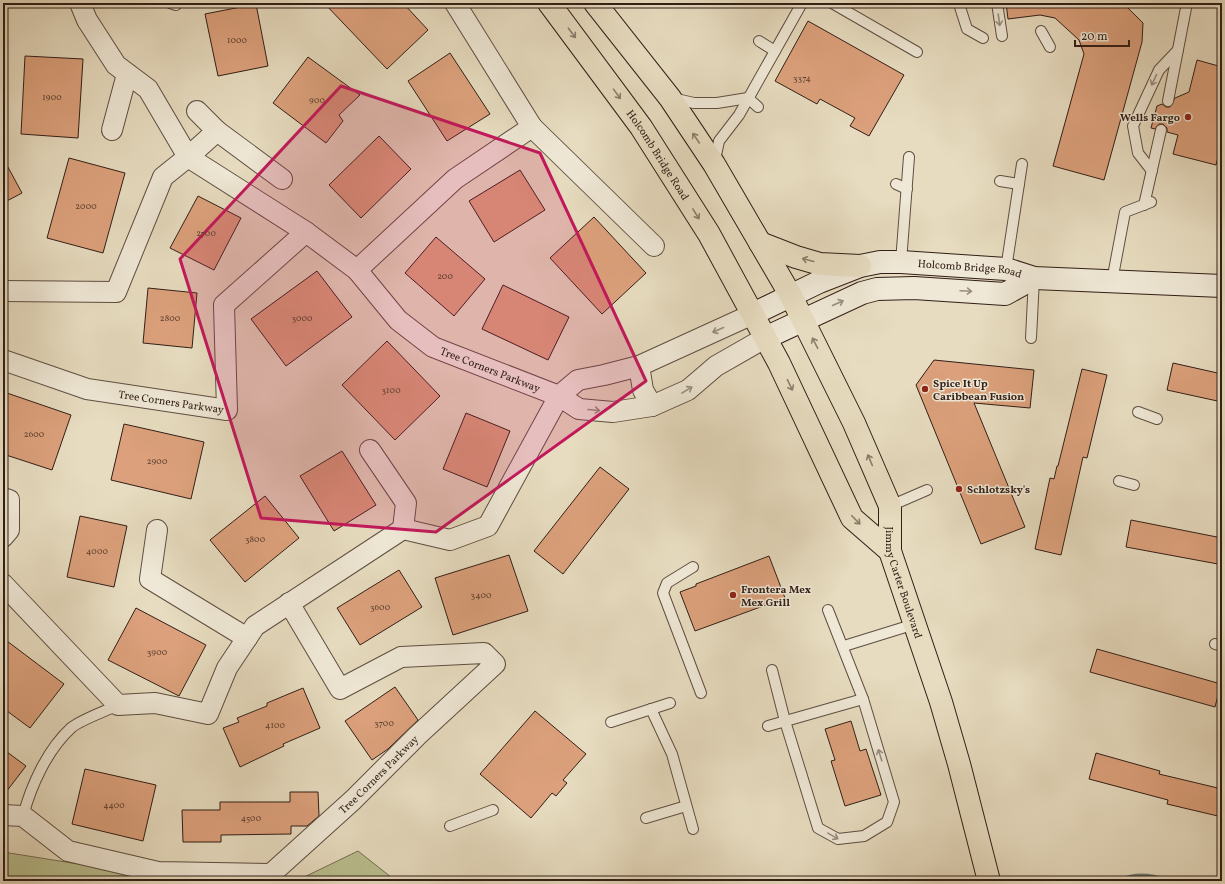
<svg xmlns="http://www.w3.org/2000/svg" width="1225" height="884" viewBox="0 0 1225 884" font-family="Vollkorn,serif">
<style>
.green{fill:#babf8f;stroke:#766e53}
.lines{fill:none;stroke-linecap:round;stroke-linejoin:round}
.stream{stroke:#6f7c78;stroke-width:5.5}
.building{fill:#dca17c;stroke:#311e17}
.service-casing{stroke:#5e4e41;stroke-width:12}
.minor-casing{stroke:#5e4e41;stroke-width:22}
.secondary-casing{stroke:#311e17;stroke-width:24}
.primary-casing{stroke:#311e17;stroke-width:24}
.service{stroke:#efe8d6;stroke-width:10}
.minor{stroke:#efe8d6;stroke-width:20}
.secondary{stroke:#efe8d6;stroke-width:22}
.primary{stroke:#e7dcc0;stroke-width:22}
.oneway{stroke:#9a8d80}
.oneway2{stroke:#8c7d6c}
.marked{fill:#c2185b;fill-opacity:0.2;stroke:#c2185b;stroke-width:3;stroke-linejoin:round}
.poi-dot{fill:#8f2418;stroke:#efe8d6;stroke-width:1.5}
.labels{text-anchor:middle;stroke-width:3;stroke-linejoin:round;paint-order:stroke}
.number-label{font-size:9px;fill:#5c3f30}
.poi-label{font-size:11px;font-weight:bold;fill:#311e17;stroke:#efe8d6;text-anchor:start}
.street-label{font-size:11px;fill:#311e17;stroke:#efe8d6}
</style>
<rect width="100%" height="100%" fill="#e7dcc0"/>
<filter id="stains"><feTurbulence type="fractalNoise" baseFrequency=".005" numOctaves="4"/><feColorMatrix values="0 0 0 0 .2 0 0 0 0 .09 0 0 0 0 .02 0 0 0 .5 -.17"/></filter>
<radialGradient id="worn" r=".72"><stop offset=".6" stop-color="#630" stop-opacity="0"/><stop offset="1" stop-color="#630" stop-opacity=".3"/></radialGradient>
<g class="green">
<path d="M358 851 396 881H296Z"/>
<path d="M3 852 185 881H3Z"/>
</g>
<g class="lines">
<path class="stream" d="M1120 881C1135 874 1150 875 1166 881"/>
</g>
<g class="building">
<path d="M324 3H403L428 30 387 69Z"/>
<path d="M1006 3H1123L1143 23 1142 42 1104 180 1053 166 1084 54 1079 40 1055 18 1040 15 1008 19Z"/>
<path d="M256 4 268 66 218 76 205 14Z"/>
<path d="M808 21 904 75 869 136 850 126 855 118 820 99 817 104 775 81Z"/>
<path d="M450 53 490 114 447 141 408 81Z"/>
<path d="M25 56 83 59 78 138 21 134Z"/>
<path d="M308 57 360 95 339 115 343 121 326 143 273 103Z"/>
<path d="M1197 60 1222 67V156L1218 157 1216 165 1173 154 1178 135 1167 132V128L1163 124H1159L1155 129 1151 128 1157 106 1162 104 1166 107H1170L1175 98 1189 92Z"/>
<path d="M379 136 411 169 361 218 329 185Z"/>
<path d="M3 158 22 193 3 203Z"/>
<path d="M69 158 125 173 103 253 47 238Z"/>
<path d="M520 170 545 210 494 242 469 201Z"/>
<path d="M198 196 241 218 214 270 170 248Z"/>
<path d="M594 217 646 273 602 314 550 258Z"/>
<path d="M436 237 485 279 454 316 405 273Z"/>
<path d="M317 271 352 317 286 366 251 319Z"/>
<path d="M503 285 569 317 548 360 482 329Z"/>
<path d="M148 288 197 293 192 348 143 343Z"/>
<path d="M387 341 440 396 395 440 342 385Z"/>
<path d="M934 360 1034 370 1030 408 974 403 1025 527 981 544 916 385Z"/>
<path d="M1173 363 1222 374V402L1167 390Z"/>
<path d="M1082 369 1107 375 1087 458 1083 457 1061 555 1035 549 1050 478 1054 479 1057 466H1058Z"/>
<path d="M7 393 71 415 52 470 3 454V403Z"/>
<path d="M466 413 510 431 487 487 443 469Z"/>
<path d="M124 424 204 442 191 499 111 480Z"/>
<path d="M342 451 376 505 334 531 300 476Z"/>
<path d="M600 467 629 489 563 574 534 551Z"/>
<path d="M265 496 299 538 245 582 210 540Z"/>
<path d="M80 516 127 526 114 587 67 577Z"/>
<path d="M1131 520 1222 538 1218 564 1126 547Z"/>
<path d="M509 555 528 611 453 635 435 578Z"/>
<path d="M769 556 785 598 695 631 680 592 696 586V584Z"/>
<path d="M399 570 422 607 360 645 337 608Z"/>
<path d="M136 608 206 645 179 696 108 660Z"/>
<path d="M3 638 64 684 30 728 3 708Z"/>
<path d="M1097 649 1221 684 1215 707 1090 672Z"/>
<path d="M395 687 418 720 388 749 372 760 345 721Z"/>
<path d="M303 688 320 728 283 744 284 746 240 767 223 728 239 722 237 718 267 706V703Z"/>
<path d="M535 711 586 754 563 780 567 783 556 796 552 793 531 818 480 774Z"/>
<path d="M851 721 860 751 866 749 881 795 845 806 831 761 835 760 825 729Z"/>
<path d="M3 749 26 766 3 796Z"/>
<path d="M1096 753 1160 771 1159 774 1222 789V817L1167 804 1168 800 1089 779Z"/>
<path d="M85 769 156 785 143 841 72 824Z"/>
<path d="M290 792H318L319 816 307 826H291V834L221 835V842H183L182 810H220V802H290Z"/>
</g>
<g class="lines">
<g class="service-casing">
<g id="service">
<path d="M170 3 176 5"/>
<path d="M832 3 917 52"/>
<path d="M960 3V7L967 29 983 38"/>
<path d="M997 3 1002 36"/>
<path d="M1041 31 1050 47"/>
<path d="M759 41 775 51"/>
<path d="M672 98 694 103H717L748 98 758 107"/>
<path d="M1168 101 1187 3"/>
<path d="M715 160 719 141 739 115 802 3"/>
<path d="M1152 171 1138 153 1133 126 1159 70 1178 50"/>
<path d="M1000 181 1019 184"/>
<path d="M896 184 907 189"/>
<path d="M1144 205 1161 130"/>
<path d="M901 262 909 157"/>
<path d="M1006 269 1022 164"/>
<path d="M1112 281 1125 212 1151 202"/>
<path d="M1031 338 1034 278"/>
<path d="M1138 412 1157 419"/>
<path d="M1119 481 1134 485"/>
<path d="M890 506 927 490"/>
<path d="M693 567 667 583 663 593 701 693"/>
<path d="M1215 644 1222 646"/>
<path d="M844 646 915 624"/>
<path d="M772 670 785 721 818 828 838 839 864 836 887 822 894 802 863 699 828 610"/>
<path d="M651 709 672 754 693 829"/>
<path d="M611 722 670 703"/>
<path d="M768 726 863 699"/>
<path d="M23 816C31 786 47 750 71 728 80 720 106 711 118 705"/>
<path d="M646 818 686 806"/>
<path d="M450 826 493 810"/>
</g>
</g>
<g class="minor-casing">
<g id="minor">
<path d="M455 3 532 127"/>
<path d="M112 130 127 74"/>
<path d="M217 131 282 179"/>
<path id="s1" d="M306 232 357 270 398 320 433 347 559 396 579 409 613 412 652 406 688 390 716 366 765 338"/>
<path d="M357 270 455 179 532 127 654 246"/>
<path d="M3 291 116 292 163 177 188 157 148 89 116 65 87 20 80 3"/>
<path id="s2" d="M3 360 87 389 227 410 224 305 306 232 188 157 217 131 197 111"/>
<path d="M639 366 643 390 652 406"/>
<path d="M370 450 406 503 403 529"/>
<path d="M3 498 9 500V530L3 537"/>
<path d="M157 530 150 579 247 638"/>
<path d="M3 584 118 705 155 703 208 714 227 668 255 626 403 529 450 540 488 526 559 396 578 380 604 375 639 366 753 314"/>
<path id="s3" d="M3 815 23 816 68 851 158 872 271 874 353 800 418 735 495 664 484 653 401 657 340 689 289 603"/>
</g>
</g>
<g class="secondary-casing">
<g id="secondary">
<path id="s4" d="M753 314 819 282 860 266 880 262H901L1006 269 1034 278 1222 286"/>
<path d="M765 338 862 293 877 289 914 288 1005 294 1034 278"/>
</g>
</g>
<g class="primary-casing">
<g id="primary">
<path id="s5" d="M549 3 641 127 709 234 779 363 852 518 890 551"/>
<path id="s6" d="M595 3 670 98 714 164 791 296 854 423 890 506V551L941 702 959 764 989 881"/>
<path d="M760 243 796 257 820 264 860 266"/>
</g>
</g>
<use href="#service" class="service"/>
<use href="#minor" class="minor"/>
<use href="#secondary" class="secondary"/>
<use href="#primary" class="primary"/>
</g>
<defs><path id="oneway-shaft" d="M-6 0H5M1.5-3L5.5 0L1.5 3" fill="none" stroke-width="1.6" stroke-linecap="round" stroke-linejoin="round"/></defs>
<g class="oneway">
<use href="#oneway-shaft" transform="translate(999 20) rotate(82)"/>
<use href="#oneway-shaft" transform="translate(1154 80) rotate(115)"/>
<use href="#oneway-shaft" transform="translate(966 291) rotate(3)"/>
<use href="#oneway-shaft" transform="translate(838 303) rotate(-24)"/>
<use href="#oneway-shaft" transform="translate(718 330) rotate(156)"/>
<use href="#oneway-shaft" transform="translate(687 390) rotate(-31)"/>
<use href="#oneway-shaft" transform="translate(594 410) rotate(5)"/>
<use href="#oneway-shaft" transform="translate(880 755) rotate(-107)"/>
<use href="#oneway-shaft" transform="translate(833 836) rotate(29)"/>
</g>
<g class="oneway2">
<use href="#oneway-shaft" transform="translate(572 33) rotate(53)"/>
<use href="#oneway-shaft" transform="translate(617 94) rotate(54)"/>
<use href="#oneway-shaft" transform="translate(696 138) rotate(-124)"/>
<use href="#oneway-shaft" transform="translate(696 214) rotate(58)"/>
<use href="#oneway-shaft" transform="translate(808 260) rotate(-165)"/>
<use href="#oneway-shaft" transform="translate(815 343) rotate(-117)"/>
<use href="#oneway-shaft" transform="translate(790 385) rotate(64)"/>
<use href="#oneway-shaft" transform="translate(870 460) rotate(-113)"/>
<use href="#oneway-shaft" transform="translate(856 520) rotate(46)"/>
</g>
<path class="marked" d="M341 86 540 153 646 381 436 532 261 518 180 259Z"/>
<g class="poi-dot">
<circle cx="1188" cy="117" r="4"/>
<circle cx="925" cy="389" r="4"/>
<circle cx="959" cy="489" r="4"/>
<circle cx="733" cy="595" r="4"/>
</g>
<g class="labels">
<g class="number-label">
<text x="237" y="43">1000</text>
<text x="802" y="81">3374</text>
<text x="52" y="100">1900</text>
<text x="317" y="103">900</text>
<text x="86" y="209">2000</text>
<text x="206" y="236">2700</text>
<text x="445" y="279">200</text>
<text x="170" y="321">2800</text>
<text x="302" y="321">3000</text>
<text x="391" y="393">3100</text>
<text x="34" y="437">2600</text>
<text x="157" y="464">2900</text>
<text x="255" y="542">3800</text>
<text x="97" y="554">4000</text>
<text x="481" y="598">3400</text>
<text x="380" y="610">3600</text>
<text x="157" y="655">3900</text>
<text x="384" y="726">3700</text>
<text x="275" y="728">4100</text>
<text x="114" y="808">4400</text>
<text x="251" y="821">4500</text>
</g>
<g class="poi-label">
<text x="1180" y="121" text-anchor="end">Wells Fargo</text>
<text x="933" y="387">Spice It Up<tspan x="933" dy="13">Caribbean Fusion</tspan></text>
<text x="967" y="493">Schlotzsky's</text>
<text x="741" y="593">Frontera Mex<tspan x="741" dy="13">Mex Grill</tspan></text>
</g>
<g class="street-label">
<text dy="4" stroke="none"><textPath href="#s5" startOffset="187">Holcomb Bridge Road</textPath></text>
<text dy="4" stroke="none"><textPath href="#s4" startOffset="228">Holcomb Bridge Road</textPath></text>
<text dy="4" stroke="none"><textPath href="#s1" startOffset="234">Tree Corners Parkway</textPath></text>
<text dy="4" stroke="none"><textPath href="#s2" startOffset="174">Tree Corners Parkway</textPath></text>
<text dy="4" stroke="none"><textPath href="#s6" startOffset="664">Jimmy Carter Boulevard</textPath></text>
<text dy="4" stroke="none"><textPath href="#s3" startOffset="429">Tree Corners Parkway</textPath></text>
</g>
</g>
<rect width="1225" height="884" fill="none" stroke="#e7dcc0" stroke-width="16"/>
<rect x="4" y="4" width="1217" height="876" fill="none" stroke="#311e17" stroke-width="2"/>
<rect x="8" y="8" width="1209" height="868" fill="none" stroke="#311e17"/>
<path d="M1075 40v6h54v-6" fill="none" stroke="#311e17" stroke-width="2"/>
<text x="1081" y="40" font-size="12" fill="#311e17" stroke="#efe8d6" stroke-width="3" paint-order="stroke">20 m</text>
<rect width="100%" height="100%" filter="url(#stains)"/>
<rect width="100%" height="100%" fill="url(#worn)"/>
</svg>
